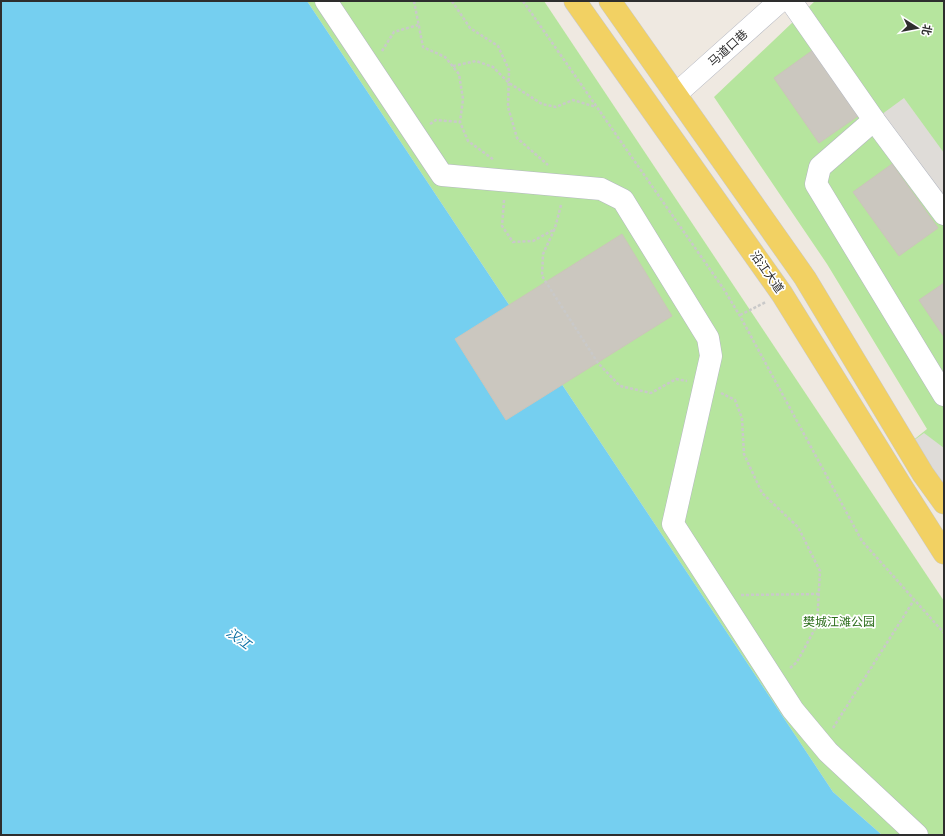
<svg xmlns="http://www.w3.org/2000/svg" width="945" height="836" viewBox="0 0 945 836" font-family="Lato,'Noto Sans SC',sans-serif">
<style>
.green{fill:#b6e59e}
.plaza{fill:#dfdcd8}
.water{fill:#75cff0}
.building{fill:#cbc7bf;stroke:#cbc5ba}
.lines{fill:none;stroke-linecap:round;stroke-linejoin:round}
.minor-casing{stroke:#b4b7c1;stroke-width:23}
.major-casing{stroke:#c9c9c9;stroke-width:23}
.path{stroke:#c9c9c9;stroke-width:2.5;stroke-dasharray:3 2;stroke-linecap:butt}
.minor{stroke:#fff;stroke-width:22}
.major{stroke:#f2d163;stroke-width:22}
.labels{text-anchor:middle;stroke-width:3.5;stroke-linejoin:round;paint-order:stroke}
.street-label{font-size:12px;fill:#2e2e2e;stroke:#fff}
.park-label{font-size:12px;fill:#2c6e1b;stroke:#fff}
.water-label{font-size:13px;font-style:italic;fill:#0d6fa3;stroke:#fff}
</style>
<rect width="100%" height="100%" fill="#efe9e1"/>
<g class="green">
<path d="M307 1H544L944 601V835H882L833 792Z"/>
<path d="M815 1H944V503L906 446 927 429 827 264 714 97Z"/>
</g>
<g class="plaza">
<path d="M904 98 944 153V214L874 120Z"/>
<path d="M924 433 944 448V503L906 446Z"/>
</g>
<path class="water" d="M1 1H307L833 792 882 835H1Z"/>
<g class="building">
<path d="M813 50 858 116 819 143 774 78Z"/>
<path d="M892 164 938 228 899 256 853 192Z"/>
<path d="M622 234 672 316 506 420 455 339Z"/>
<path d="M944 283V337L919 300Z"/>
</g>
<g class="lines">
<g class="minor-casing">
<g id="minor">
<path d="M326 1 442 175 601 189 623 200 708 338 711 356 673 524 793 710 828 752 917 835"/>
<path d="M791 1 874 120 944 214"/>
<path d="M676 94 780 1"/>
<path d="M874 120 820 167 816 184 944 395"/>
</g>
</g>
<g class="major-casing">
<g id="major">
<path d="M575 1 782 294 902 487 944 553"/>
<path d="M610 1 805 278 923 474 944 503"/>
</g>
</g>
<g class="path">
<path d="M414 1 423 47 445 57 459 74 463 99 460 122 468 141 494 160"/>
<path d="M452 1 470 28 498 46 509 70 508 107 517 138 548 165"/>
<path d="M523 1 723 288 740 316 862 541 944 633"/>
<path d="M382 51 394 32 418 25"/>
<path d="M453 66 476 61 493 67 509 83 542 104 556 107 573 100 596 107"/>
<path d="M430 124 436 120 460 122"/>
<path d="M504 200 502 226 513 242 533 241 555 229"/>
<path d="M561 205 555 228 543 254 542 276 598 363 620 386 651 393 676 379 687 381"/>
<path d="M740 315 766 302"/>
<path d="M721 393 735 400 742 418 744 454 762 493 798 527 820 571 817 625 797 662 789 669"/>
<path d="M741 595 819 594"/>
<path d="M833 728 914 600"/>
</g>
<use href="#minor" class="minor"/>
<use href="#major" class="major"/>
</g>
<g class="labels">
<g class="street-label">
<text transform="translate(728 48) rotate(-42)" y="4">马道口巷</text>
<text transform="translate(767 272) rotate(55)" y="4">沿江大道</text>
</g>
<g class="park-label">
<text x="839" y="626">樊城江滩公园</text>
</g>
<g class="water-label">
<text transform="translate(239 638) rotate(36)" y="5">汉江</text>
</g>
</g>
<rect width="945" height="836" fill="none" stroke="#2e2e2e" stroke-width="4"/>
<g transform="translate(917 28) rotate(101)" stroke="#ffffff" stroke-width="3" paint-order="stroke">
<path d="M0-3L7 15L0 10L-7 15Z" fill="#2e2e2e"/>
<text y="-6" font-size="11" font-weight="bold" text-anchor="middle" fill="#2e2e2e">北</text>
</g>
</svg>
